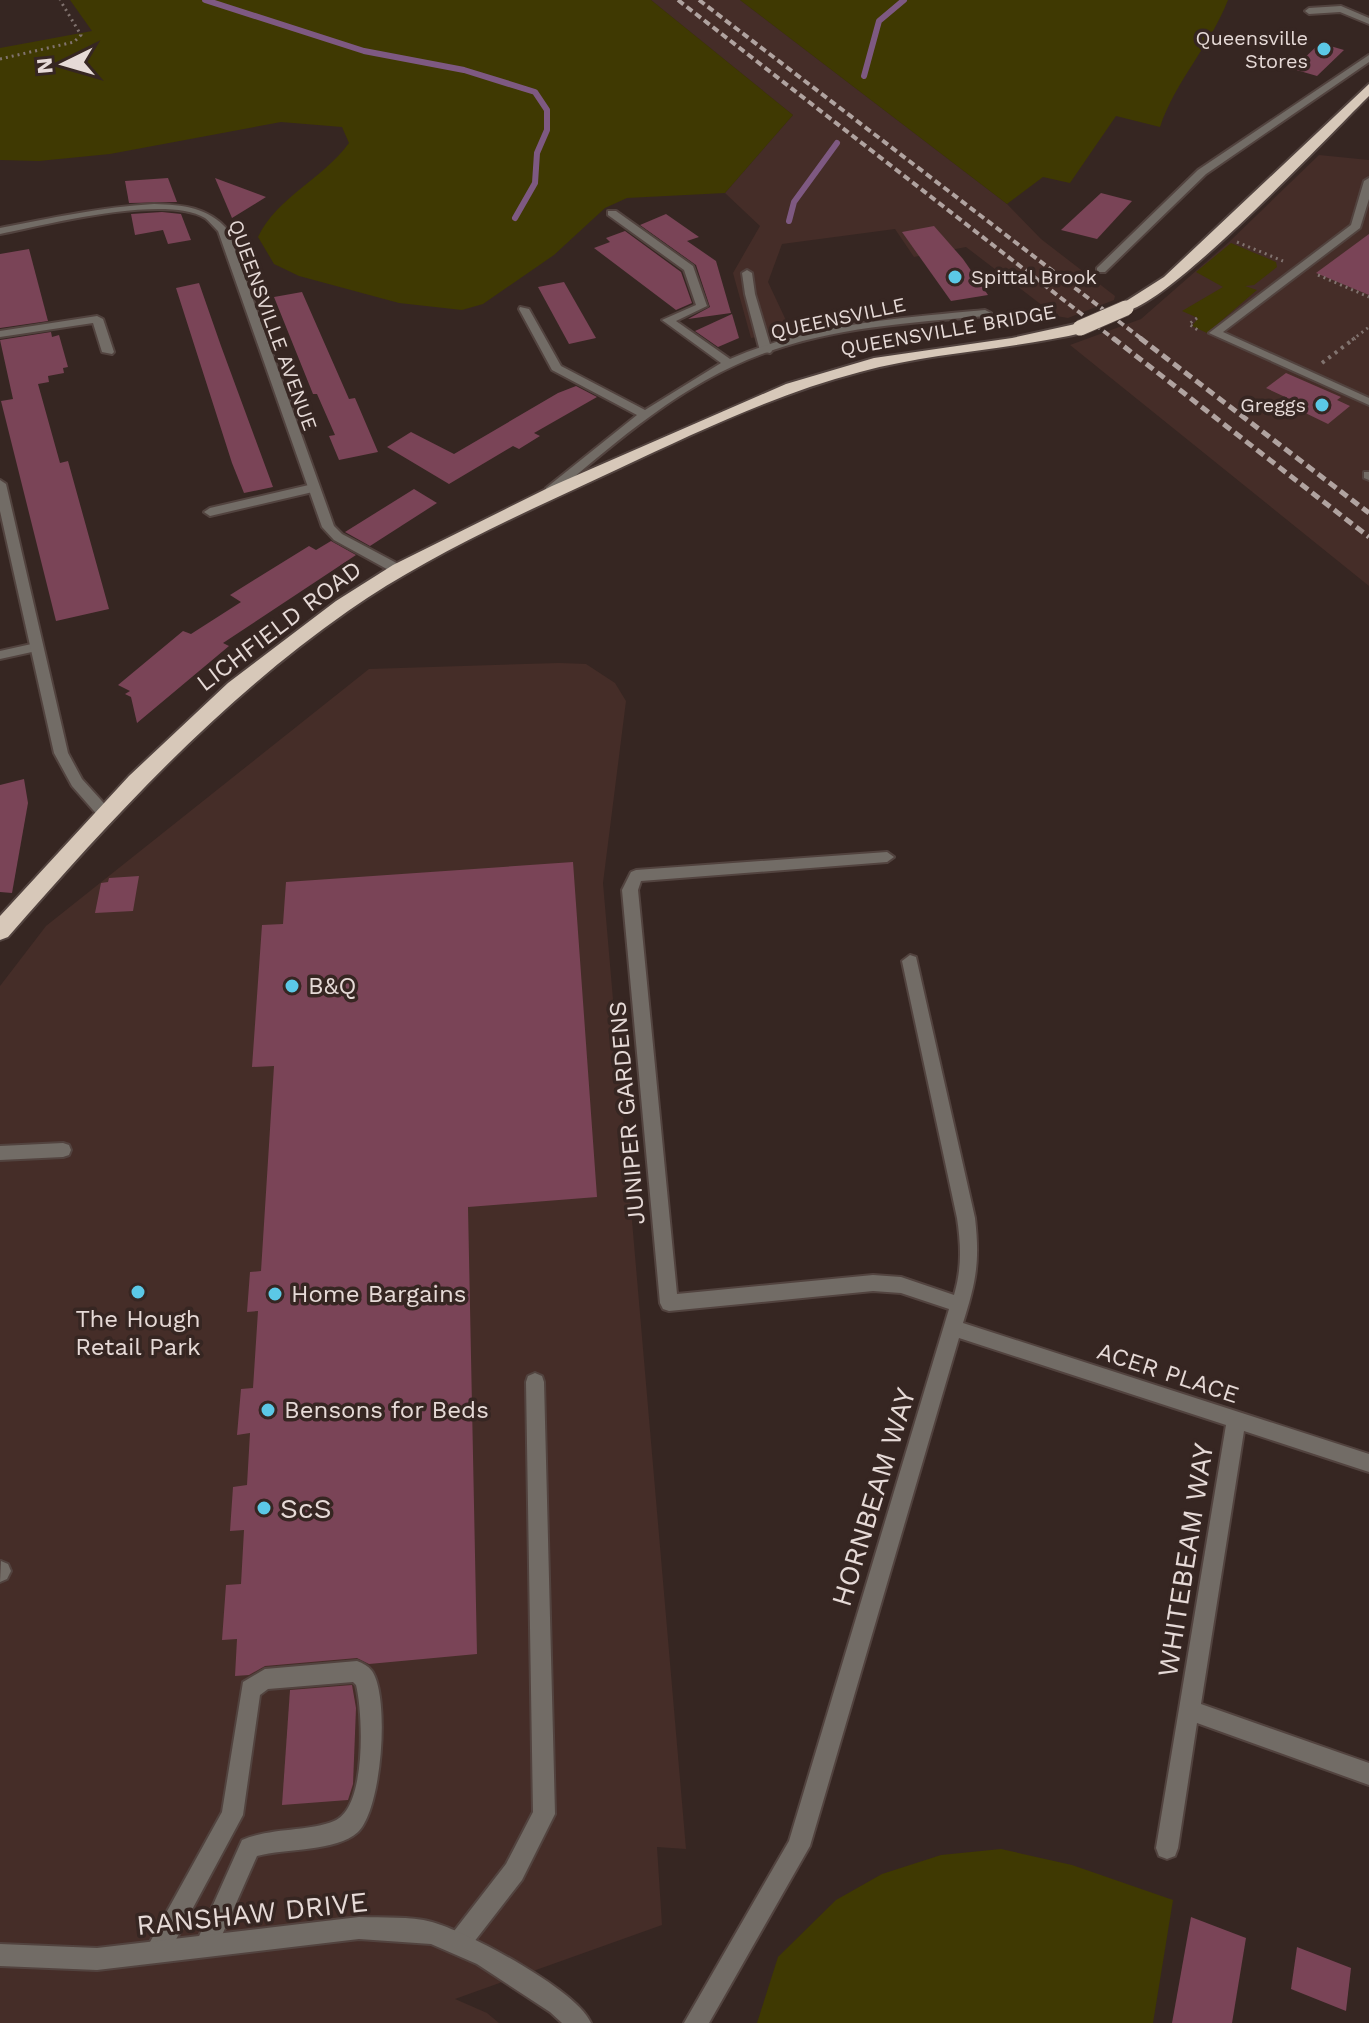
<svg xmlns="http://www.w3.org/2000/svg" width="1369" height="2023" viewBox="0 0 1369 2023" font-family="'Work Sans',sans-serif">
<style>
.built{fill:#452d28}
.green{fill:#3f3902}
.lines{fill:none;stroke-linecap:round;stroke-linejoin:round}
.stream{stroke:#7e5982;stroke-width:6}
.building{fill:#7a4457}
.lane-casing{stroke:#52433f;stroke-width:4}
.street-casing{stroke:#52433f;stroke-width:4}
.highway-casing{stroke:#52433f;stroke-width:4}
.path-far1{stroke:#81736f;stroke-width:3;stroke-dasharray:2 4;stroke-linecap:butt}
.path{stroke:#81736f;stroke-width:4;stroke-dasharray:3 5;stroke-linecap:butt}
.lane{fill:#726c66;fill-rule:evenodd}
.street{fill:#726c66;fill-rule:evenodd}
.highway{fill:#d7c8b9;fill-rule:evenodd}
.rail-far1{stroke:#b0a3a0;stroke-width:4;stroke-dasharray:7 4;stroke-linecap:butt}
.rail{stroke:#b0a3a0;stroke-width:5;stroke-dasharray:9 5;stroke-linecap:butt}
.highway-bridge-casing{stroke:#52433f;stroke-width:17;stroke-linecap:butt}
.highway-bridge{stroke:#d7c8b9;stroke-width:15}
.poi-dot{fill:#5bc8e6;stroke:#362622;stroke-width:3}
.labels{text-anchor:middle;stroke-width:7;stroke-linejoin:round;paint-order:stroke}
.far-poi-label{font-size:20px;fill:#e6dad7;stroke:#362622;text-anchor:end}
.far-street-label{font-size:20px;fill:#e6dad7;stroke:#362622}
.street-label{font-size:24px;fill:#e6dad7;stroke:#362622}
.poi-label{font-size:24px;fill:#e6dad7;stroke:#362622;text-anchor:start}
.near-street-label{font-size:28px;fill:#e6dad7;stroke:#362622}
.near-poi-label{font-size:28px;fill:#e6dad7;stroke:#362622;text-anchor:start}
</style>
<rect width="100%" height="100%" fill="#362622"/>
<g class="built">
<path d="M651 0H740L1007 204 1041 239 1115 296 1114 300 1068 318 1056 316 966 247 914 257 895 229 782 244 768 282 791 331 751 338 733 273 760 226 725 193 793 115Z"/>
<path d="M1319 155 1369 160V586L1070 345 1141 319 1229 242Z"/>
<path d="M559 663 586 664 615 683 626 701 603 883 686 1849 657 1847 662 1925 455 1999 487 2013 499 2023H0V986L46 926 369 669Z"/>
</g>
<g class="green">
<path d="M70 0H651L793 115 725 193 627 198 605 208 554 255 483 304 462 310 399 303 299 276 274 264 258 237C277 197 323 179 349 143L342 127 281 122 110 154 39 161 0 160V48L92 31Z"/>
<path d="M740 0H1228C1210 46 1176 80 1160 127L1116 116 1070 183 1043 177 1007 204Z"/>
<path d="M1231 243 1276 262 1277 267 1254 285 1245 286 1257 290 1207 333 1192 326 1198 318 1182 311 1223 287 1196 272Z"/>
<path d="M1001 1849 1072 1865 1173 1900 1153 2023H757L778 1957 836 1900 882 1874 941 1855Z"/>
</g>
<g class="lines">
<g class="stream">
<path d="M205 0 364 51 464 70 535 92 547 110V130L537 153 535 183 515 218"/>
<path d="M864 76 879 21 904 0"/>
<path d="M789 221 794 202 837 143"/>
</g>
</g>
<g class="building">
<path d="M1320 43 1344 50 1317 76 1293 69Z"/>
<path d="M168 178 177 202 129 203 125 181Z"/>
<path d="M215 178 266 197 232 218Z"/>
<path d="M1101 193 1132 201 1097 239 1061 230Z"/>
<path d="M162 212 181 214 191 240 168 244 163 230 135 235 131 214Z"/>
<path d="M666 214 699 237 687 241 716 261 731 313 688 319 710 307 696 265 640 225Z"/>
<path d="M934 226 963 259 988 295 951 301 902 232Z"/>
<path d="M625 231 681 272 692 303 676 310 594 248 610 242 606 238Z"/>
<path d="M1369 234V295L1316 273Z"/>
<path d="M29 249 48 321 0 328V254Z"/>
<path d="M564 282 596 338 569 344 538 287Z"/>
<path d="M199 283 221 346 273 487 244 493 232 463 176 288Z"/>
<path d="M302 292 349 399 355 398 378 452 339 460 329 436 335 435 317 394H313L274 297Z"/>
<path d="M732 314 739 338 718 347 695 331Z"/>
<path d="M51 332 52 337 59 335 68 367 63 368 64 373 48 376 49 382 38 384 60 463 68 461 109 609 56 621 1 401 13 399 0 340Z"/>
<path d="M1286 373 1341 397 1337 400 1350 406 1328 424 1293 407 1298 403 1266 388Z"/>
<path d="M576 386 597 397 534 433 540 436 519 449 513 446 449 484 387 447 411 432 454 454 558 393Z"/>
<path d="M414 489 437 503 370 546 345 532Z"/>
<path d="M331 541 356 555 223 643 229 646 137 723 131 697 125 694 130 691 118 685 183 631 191 634 241 602 230 595 309 546 316 550Z"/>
<path d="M24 779 28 803 12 893 0 892V785Z"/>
<path d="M573 862 597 1197 468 1207 477 1654 369 1664 357 1658 265 1666 249 1675 235 1676 237 1639 222 1640 226 1585 241 1584 244 1530 230 1531 233 1487 247 1485 250 1433 237 1435 241 1389 253 1388 258 1311 247 1312 250 1272 261 1271 274 1066 252 1067 262 925 283 924 286 882Z"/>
<path d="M139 876 133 911 95 913 101 883 108 882 109 878Z"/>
<path d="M352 1685 356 1708 353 1784 348 1800 282 1805 290 1690Z"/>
<path d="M1191 1917 1246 1938 1232 2023H1172Z"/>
<path d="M1297 1947 1351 1968 1346 2011 1291 1989Z"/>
</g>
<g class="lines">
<g class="lane-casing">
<g id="lane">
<path d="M1341 6 1369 18V24L1340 12 1309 14 1305 11 1309 8Z"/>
<path d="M1369 178V199L1360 228 1223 332 1369 398V405L1209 333 1351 225 1364 181Z"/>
<path d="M747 270 752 273 755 294 772 351 770 353 760 351 745 294 742 273Z"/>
<path d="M97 316 103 319 114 352 112 354 102 352 93 323 0 337V331Z"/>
<path d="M1364 472H1369V480L1364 478Z"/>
<path d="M313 484 319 488 317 491 210 516 204 512 210 508Z"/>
<path d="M36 643 43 647 41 650 0 659V651Z"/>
<path d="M63 1143 69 1145 71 1150 69 1155 63 1157 0 1160V1146Z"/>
<path d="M535 1373 542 1376 544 1382 555 1814 522 1880 467 1951 459 1954 451 1951 448 1943 451 1935 506 1864 533 1812 526 1382 528 1376Z"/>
<path d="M1 1561 8 1564 11 1571 7 1579 0 1582Z"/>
<path d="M357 1661C363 1663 368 1666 372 1671 390 1697 382 1809 358 1832 336 1852 286 1848 257 1856L215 1951 207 1954 199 1951 196 1943 242 1840C273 1827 308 1832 334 1821 367 1808 363 1713 356 1685L353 1682 268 1689 260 1695 243 1815 166 1958 158 1961 150 1958 147 1950 150 1942 222 1812 243 1682 265 1669Z"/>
</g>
</g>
<g class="street-casing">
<g id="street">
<path d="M1369 55V62L1206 174 1105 272H1097V268L1198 170Z"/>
<path d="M154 204C183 205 208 207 228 230L334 526 342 534 404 567V573H394L334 540 322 527 218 231C214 227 209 221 205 218 164 194 46 225 0 234V228C51 218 102 207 154 204Z"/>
<path d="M608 211H616L693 266 707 306 676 321 730 359C811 324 898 318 985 310L991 313 985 316C910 323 833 327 762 354 683 383 618 440 554 494H546V488L637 415 552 370 519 309 520 307 529 309 561 366 645 410 721 363 662 320 696 305 684 270 608 215Z"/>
<path d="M0 480 6 484 68 753 82 779 110 810 112 814 110 818H100L72 786 54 753 0 511Z"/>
<path d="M887 852 894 857 887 862 641 881 638 890 677 1294 873 1275 901 1277 954 1295C962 1268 961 1245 957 1218L902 961 910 955 916 957 975 1218C980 1262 976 1282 963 1323L1369 1454V1472L1244 1431 1201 1704 1369 1763V1785L1197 1723 1178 1848 1175 1856 1167 1859 1159 1856 1156 1848 1226 1425 959 1338 810 1846 709 2023H684L789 1841 949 1309 901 1293 873 1291 669 1311 663 1309 660 1303 622 890 631 872 636 870Z"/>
<path d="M359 1917C382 1918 410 1916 432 1922 468 1932 577 1990 591 2023H562L550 2012 477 1964 431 1944 359 1939 97 1970 0 1966V1944L97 1948Z"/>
</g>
</g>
<g class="highway-casing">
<g id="highway">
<path d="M1369 84V96C1335 129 1156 320 1120 311V305L1164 277Z"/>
<path d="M1080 323 1086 324V332C1011 350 934 352 860 372 776 394 697 432 618 469 526 512 431 553 348 611 218 702 112 818 8 937L0 940V916L129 776 228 683 336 601 393 565 552 486 786 384 874 358 1012 338Z"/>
</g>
</g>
<g class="path-far1">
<path d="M0 59 74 42 81 35 60 0"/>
<path d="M1237 242 1283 261"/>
<path d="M1318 275 1369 297"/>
<path d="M1197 318 1189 324 1199 331"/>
<path d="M1352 340 1369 327"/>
</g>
<path class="path" d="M1322 363 1355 338"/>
<use href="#lane" class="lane"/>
<use href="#street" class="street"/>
<use href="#highway" class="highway"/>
<g class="rail-far1">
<path d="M678 0 1115 340"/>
<path d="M699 0 1143 340"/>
</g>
<g class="rail">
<path d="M1113 338 1369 537"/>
<path d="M1140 338 1369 513"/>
</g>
<g class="highway-bridge-casing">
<path id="highway-bridge" d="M1080 328 1126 308"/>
</g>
<use href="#highway-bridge" class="highway-bridge"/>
</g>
<g class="poi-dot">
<circle cx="1324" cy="49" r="8"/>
<circle cx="955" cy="277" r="8"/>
<circle cx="1322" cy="405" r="8"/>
<circle cx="292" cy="986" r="8"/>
<circle cx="138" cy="1292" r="8"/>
<circle cx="275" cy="1294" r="8"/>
<circle cx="268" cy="1410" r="8"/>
<circle cx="264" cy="1508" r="8"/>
</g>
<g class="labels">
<g class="far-poi-label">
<text x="1308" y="45">Queensville<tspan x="1308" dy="23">Stores</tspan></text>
<text x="971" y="284" text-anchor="start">Spittal Brook</text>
<text x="1306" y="412">Greggs</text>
</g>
<g class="far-street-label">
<text transform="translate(838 318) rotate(-12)" y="7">QUEENSVILLE</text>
<text transform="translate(273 325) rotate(70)" y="7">QUEENSVILLE AVENUE</text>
<text transform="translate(948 330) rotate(-10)" y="7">QUEENSVILLE BRIDGE</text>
</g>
<g class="street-label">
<text transform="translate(279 626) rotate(-37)" y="8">LICHFIELD ROAD</text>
<text transform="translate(627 1113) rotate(-95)" y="8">JUNIPER GARDENS</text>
<text transform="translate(1168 1373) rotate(18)" y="8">ACER PLACE</text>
</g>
<g class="poi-label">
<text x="308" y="994">B&amp;Q</text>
<text x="291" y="1302">Home Bargains</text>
<text x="138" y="1327" text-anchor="middle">The Hough<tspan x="138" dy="28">Retail Park</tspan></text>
<text x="284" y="1418">Bensons for Beds</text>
</g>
<g class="near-street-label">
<text transform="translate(873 1497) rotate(-73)" y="10">HORNBEAM WAY</text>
<text transform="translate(1185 1560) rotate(-81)" y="10">WHITEBEAM WAY</text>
<text transform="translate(252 1913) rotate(-6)" y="10">RANSHAW DRIVE</text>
</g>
<g class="near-poi-label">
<text x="280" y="1518">ScS</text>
</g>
</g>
<g transform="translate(64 64) rotate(265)" stroke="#362622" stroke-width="6" paint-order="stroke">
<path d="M0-6L14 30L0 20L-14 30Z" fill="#e6dad7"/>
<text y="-12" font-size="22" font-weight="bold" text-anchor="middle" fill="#e6dad7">N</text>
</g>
</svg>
